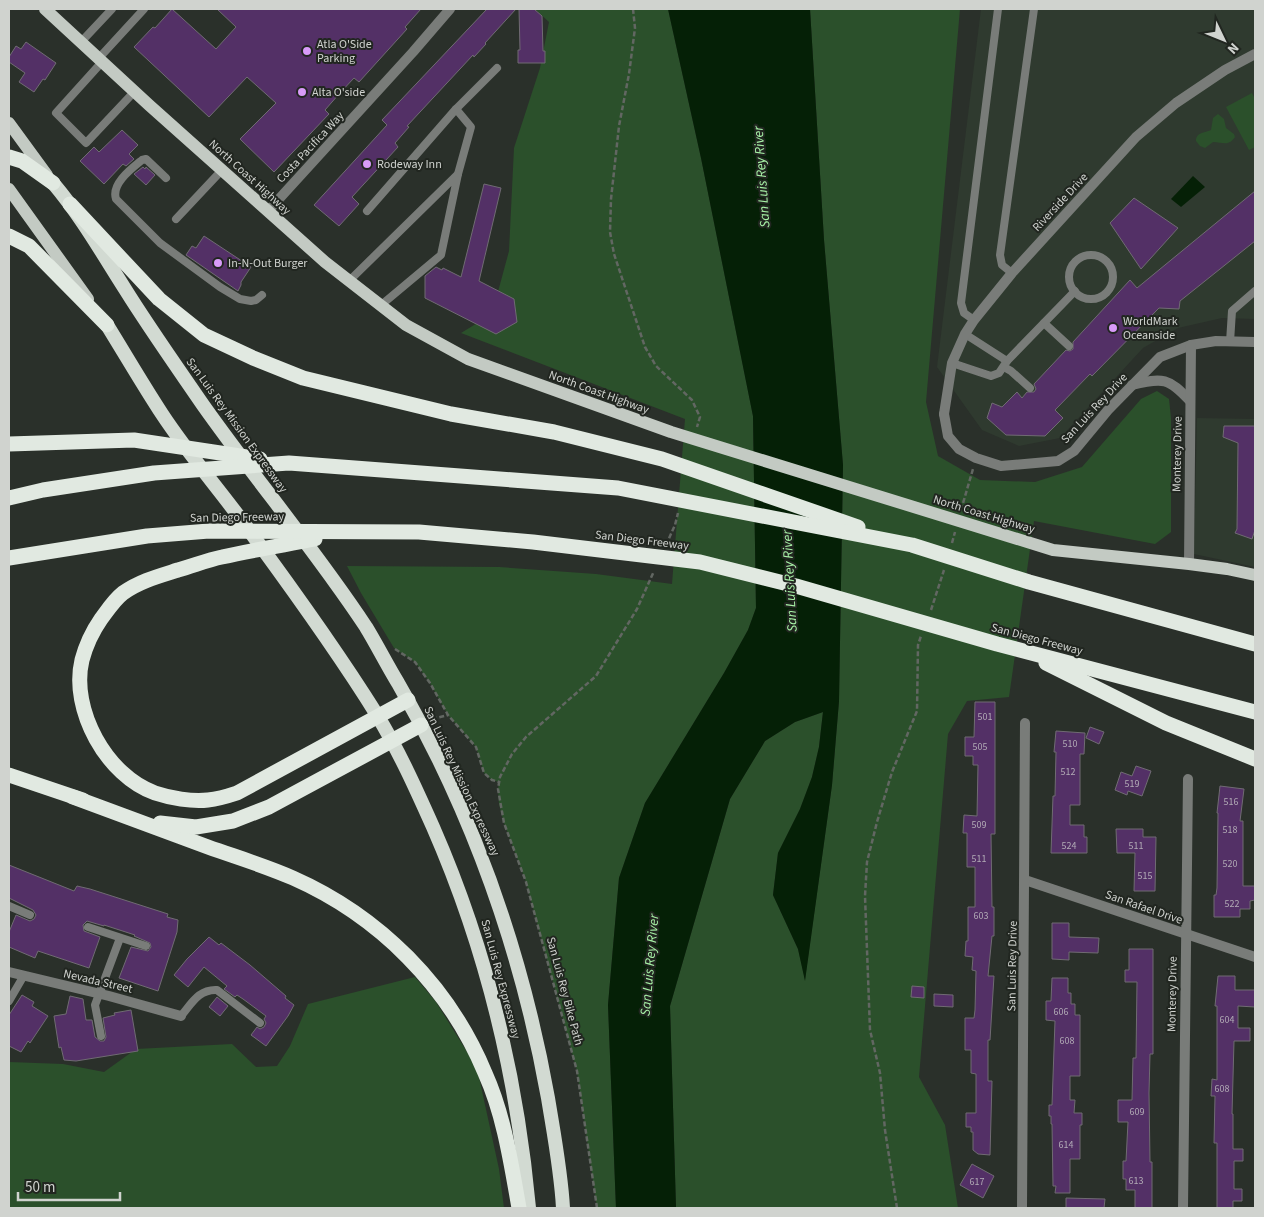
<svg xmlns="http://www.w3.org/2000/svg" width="1264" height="1217" viewBox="0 0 1264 1217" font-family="'Source Sans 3',sans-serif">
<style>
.built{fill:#2f3a2f}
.green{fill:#2b502b}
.water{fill:#052006}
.building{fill:#533066;stroke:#706b73}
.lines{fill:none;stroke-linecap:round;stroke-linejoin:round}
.path{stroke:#626762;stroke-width:2.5;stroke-dasharray:5 2.5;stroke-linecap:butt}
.service{stroke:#797c79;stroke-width:8}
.minor{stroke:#797c79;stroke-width:10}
.tertiary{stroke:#797c79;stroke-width:10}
.primary{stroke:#c3cac3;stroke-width:12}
.trunk{stroke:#d2dad2;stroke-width:14}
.motorway{stroke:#e1e9e1;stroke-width:15}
.poi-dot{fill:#d89bf8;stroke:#212620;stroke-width:2}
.labels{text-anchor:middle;stroke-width:4;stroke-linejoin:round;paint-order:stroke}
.number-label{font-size:10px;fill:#b1aab5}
.poi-label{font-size:12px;fill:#d0d3cf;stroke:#212620;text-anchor:start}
.street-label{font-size:12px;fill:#d0d3cf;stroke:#212620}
.water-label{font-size:14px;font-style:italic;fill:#a8f3a7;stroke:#212620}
</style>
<rect width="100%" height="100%" fill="#2a302a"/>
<g class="built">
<path d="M981 9H1255V319L1222 318 1178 328 1143 348 1060 438 1019 446 982 430 937 367Z"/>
<path d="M1197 418 1255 419V567L1194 554Z"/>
</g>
<g class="green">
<path d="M535 9H668L701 158 753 416 756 608 748 630 724 673 645 803 619 878 608 1005 616 1208H597L577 1071 526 882 504 823 499 804 498 789 499 782 492 780 484 773 476 747 448 715 430 683 415 662 394 648 361 593 347 566 499 567 596 574 672 584 685 419 461 333 492 314 509 251 514 148 540 68 549 22Z"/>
<path d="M810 9H960L926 402 938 456 980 480 1035 482 1082 467 1141 399 1157 391 1169 399 1171 418V532L1155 544 1034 521 1009 697 967 701 948 734 919 1077 945 1125 958 1208H676L670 1006 730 799 765 741 795 722 823 712 819 747 812 777 800 809 778 853 773 895 798 949 805 979 832 785 839 701 843 465 824 240Z"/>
<path d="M1252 93 1255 99V147L1249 150 1226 107Z"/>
<path d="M1218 114 1224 119 1226 128 1234 134 1235 137C1228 147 1223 142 1213 142L1205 148 1200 146 1196 141C1196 132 1205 133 1211 130L1213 118Z"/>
<path d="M415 977 436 1002 477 1068 499 1169 504 1208H9V1062L63 1064 104 1072 136 1049 232 1044 256 1067 277 1066 290 1046 308 1004Z"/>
</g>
<g class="water">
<path d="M668 9H810L824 240 843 465 839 701 832 785 805 981 798 949 773 895 778 853 800 809 812 777 819 747 823 712 795 722 765 741 730 799 670 1006 676 1208H616L608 1005 619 878 645 803 724 673 748 630 756 608 753 416 701 158Z"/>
<path d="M1193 176 1205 187 1181 207 1171 199Z"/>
</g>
<g class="building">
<path d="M172 9 216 49 236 27 217 9H421L405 27 407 29 359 82 354 78 339 94 325 110 329 114 274 172 240 139 276 103 247 77 209 117 134 47 153 27 155 28Z"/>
<path d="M487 9H516L485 43 486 44 474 57 473 55 407 126 409 127 395 143 398 147 352 197 359 204 339 226 314 205 387 125 382 120Z"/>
<path d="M519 9H534L542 16 543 51H545V63H518V50H520Z"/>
<path d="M26 42 56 63 45 80 43 79 34 92 19 82 25 73 9 62V57L16 46 21 49Z"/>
<path d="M122 130 138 145 129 154 134 159 126 166 123 164 104 184 80 161 94 147 99 152Z"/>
<path d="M143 167 145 169 146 167 155 175 146 185 134 174Z"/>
<path d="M484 184 501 188 479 281 514 299 517 322 496 334 425 298V276L436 267 442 270 443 268 461 277Z"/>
<path d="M1255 191V241L1180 301 1179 309 1159 308 1092 376 1090 374 1055 410 1063 418 1045 436 1006 435 987 418 992 403 1002 407 1017 392 1022 398 1027 392H1034L1036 389 1034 384 1066 350 1070 351 1073 349V342L1130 280 1137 288Z"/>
<path d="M1134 198 1178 228 1141 269 1110 223Z"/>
<path d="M204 236 251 267 241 282V285L238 291 186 255 192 246 196 248Z"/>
<path d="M1224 426H1255V530L1252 539 1235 533 1237 529 1238 443 1223 437Z"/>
<path d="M975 702H995V834H991L992 907H994V936H992L988 976H994L990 1040H988V1081H992L990 1155 978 1154 973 1150V1132H971V1127H966V1113H976V1074L971 1073V1050H965V1018H974L975 1010 976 971 972 970 973 957 965 956 966 941H968V907H975V867H967V833H963L964 815 977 816 978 765H973V756H965V737H974Z"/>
<path d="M1090 727 1104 732 1099 744 1086 738Z"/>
<path d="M1056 731 1085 733 1084 754H1080V805H1070V825H1084V837H1087V853H1051L1053 796H1055L1056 752H1054Z"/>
<path d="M1136 766 1151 771 1142 796 1128 791 1127 795 1115 790 1121 772 1132 776Z"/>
<path d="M1220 786 1244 789 1240 821H1243V886H1255V900L1250 901V909H1240V917H1214V895H1216L1217 888 1218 813H1217Z"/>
<path d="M1116 829H1143V837H1156L1155 891H1134L1135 853H1117Z"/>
<path d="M9 865 74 891 77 886 90 889 168 914 167 917 178 920 177 932 158 991 119 978 131 947 148 951 151 947 150 943 134 936 135 935 104 925V926L87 921 83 925 84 931 100 937 89 968 38 951 35 958 9 947V932L16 915 30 921 34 919 36 915 33 910 9 898Z"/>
<path d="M1052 923H1069V937L1099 938 1098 953 1069 952V960L1052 959Z"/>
<path d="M209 937 219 945 221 943 250 965 286 996 285 998 294 1005 288 1016 266 1046 251 1035 257 1027 260 1029 264 1027 266 1023 264 1019 266 1016 243 999 237 995 235 997 224 989 227 986 204 967 188 987 174 975 187 959Z"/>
<path d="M1129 949H1153V1054H1150L1149 1093 1150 1162H1152V1208H1135V1190H1126V1179H1123V1161H1126L1128 1122H1118V1100H1132L1133 1058H1136L1137 982H1125V970H1129Z"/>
<path d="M1218 976H1235V990H1255V1007L1238 1006V1028H1250V1041H1234L1232 1114H1233V1149H1243V1161H1234V1189H1242V1201H1233V1208H1217V1143H1214L1215 1096H1211L1212 1079 1217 1080V1006H1215Z"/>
<path d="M1052 978H1068V993H1071V1004H1075V1015H1080V1076H1070V1100H1075L1074 1113H1082V1125H1080V1159H1070V1193H1055L1056 1186H1053L1052 1124H1051V1116H1049V1105H1052L1055 1021 1046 1020V1001H1051Z"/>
<path d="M912 986 924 987V998L911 997Z"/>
<path d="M934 994 953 995V1007L934 1006Z"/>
<path d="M22 995 34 1002 32 1006 48 1016 30 1043 28 1041 21 1052 9 1046V1015Z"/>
<path d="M70 996 83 999 86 1020H92L95 1037 100 1041H104L106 1037 103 1018 115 1015 114 1013 131 1010 138 1051 76 1061 64 1060 61 1047 59 1048 54 1016 66 1014Z"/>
<path d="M217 997 228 1006 220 1016 209 1007Z"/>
<path d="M972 1164 994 1176 983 1198 960 1185Z"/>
<path d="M1066 1198 1105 1199 1104 1208H1066Z"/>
</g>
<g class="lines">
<g class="path">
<path d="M633 9 635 28 629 74 619 126 611 199 610 232 614 254 645 347 656 366 692 400 700 417 697 427"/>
<path d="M961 510 973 469"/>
<path d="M952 543 955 532"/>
<path d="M666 545 675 525 678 513"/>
<path d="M931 610 944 570"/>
<path d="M395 649 415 662 430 683 448 715 476 747 484 773 492 780 499 782"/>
<path d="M432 719 448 715"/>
<path d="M597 1208 577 1071 526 882 504 823 498 789 500 777 512 754 526 737 596 676 637 609 654 571"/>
<path d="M897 1208 885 1130 880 1073 870 1030 865 896 867 862 877 822 892 772 917 711 918 645 921 636"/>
</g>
<g class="service">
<path d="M81 42 112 9"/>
<path d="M99 58 144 9"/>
<path d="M102 62 56 113 86 143 135 91"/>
<path d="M456 109 497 68"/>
<path d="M166 178 146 159 142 160C131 169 111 184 116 199L160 243 220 287 240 299 251 301 256 300 262 295"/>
<path d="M367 211 456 109 471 127 458 174"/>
<path d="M176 219 222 170"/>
<circle cx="1091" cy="277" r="22"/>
<path d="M1012 273 1002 265 1000 255 1034 9"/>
<path d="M349 281 458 174 441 255 380 306"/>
<path d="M974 320 964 313 961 303 998 9"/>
<path d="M1044 323 1069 346"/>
<path d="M965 334 1007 361"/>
<path d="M1230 342 1232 311 1255 291"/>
<path d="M952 363 991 376 999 373 1007 361 1075 291"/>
<path d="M1004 367 1011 371 1030 388"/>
<path d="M9 906 30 915"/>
<path d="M88 927 146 946"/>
<path d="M9 1001 23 977"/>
<path d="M181 1016C192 1003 199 989 217 990L260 1023"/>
<path d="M101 1036 95 1005 120 938"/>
</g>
<g class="minor">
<path d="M268 211 413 52 450 9"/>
<path d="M944 414 952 363 965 334 974 320 1012 273 1136 137 1176 103 1225 70 1255 54"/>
<path d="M1025 880 1255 957"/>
<path d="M9 972 109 996 181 1016"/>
<path d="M1022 1208 1025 723"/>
<path d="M1183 1208 1188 779"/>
</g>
<g class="tertiary">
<path d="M1132 385C1163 377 1169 378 1190 401"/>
<path d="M944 414 948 436 959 449 976 458 1001 466 1058 461 1074 451 1108 410 1160 357 1191 345 1216 341 1255 342"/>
<path d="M1189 564 1191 345"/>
</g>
<g class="primary">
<path d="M45 9 149 105 325 262 406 325 468 359 671 432 1053 550 1189 564 1227 569 1255 575"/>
<path d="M9 123 47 175"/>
<path d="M9 189 88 299"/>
</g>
<g class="trunk">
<path d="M53 183C81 216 102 253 125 289 150 329 177 367 203 405 256 480 316 551 366 627 377 645 387 665 398 683 472 811 522 953 548 1098 554 1135 561 1171 563 1208"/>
<path d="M107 325C125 354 143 385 162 414 185 449 212 481 237 514 286 580 334 646 377 715 399 751 416 789 433 827 486 948 517 1077 529 1208"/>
</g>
<g class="motorway">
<path d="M9 157 22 161 53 183"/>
<path d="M70 204 159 299 204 335 253 358 303 378 451 414 554 432 662 459 858 527"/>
<path d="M9 236 29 246 107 325"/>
<path d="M9 444 134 440 260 459"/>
<path d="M9 498 43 490 154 473 289 463 618 488 912 545 1029 582 1255 644"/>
<path d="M315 539C284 545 253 550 222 557 207 560 193 566 178 570 159 576 140 581 123 593 114 600 107 611 101 619 92 632 86 645 82 660 70 710 107 776 155 793 170 798 192 802 208 800 218 799 228 796 237 793L408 700"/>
<path d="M9 558 147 536 209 531 419 532 533 542 700 562 796 586 997 644 1255 712"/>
<path d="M1046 663 1166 723 1255 759"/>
<path d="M9 775 83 800"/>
<path d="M73 797C118 814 163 830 208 847 236 857 266 866 293 878 379 916 449 986 485 1073 504 1115 511 1163 519 1208"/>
<path d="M160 823 196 827 233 821 269 807 421 725"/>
</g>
</g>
<g class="poi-dot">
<circle cx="307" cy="51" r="5"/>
<circle cx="302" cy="92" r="5"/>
<circle cx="367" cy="164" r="5"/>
<circle cx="218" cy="263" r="5"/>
<circle cx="1113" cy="328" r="5"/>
</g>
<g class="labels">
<g class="number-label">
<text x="985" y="720">501</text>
<text x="1070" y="747">510</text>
<text x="980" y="750">505</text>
<text x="1068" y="775">512</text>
<text x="1132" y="787">519</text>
<text x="1231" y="805">516</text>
<text x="979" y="828">509</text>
<text x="1230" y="833">518</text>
<text x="1069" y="849">524</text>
<text x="1136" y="849">511</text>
<text x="979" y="862">511</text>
<text x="1230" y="867">520</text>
<text x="1145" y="879">515</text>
<text x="1232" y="907">522</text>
<text x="981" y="919">603</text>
<text x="1061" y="1015">606</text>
<text x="1227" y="1023">604</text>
<text x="1067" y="1044">608</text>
<text x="1222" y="1092">608</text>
<text x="1137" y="1115">609</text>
<text x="1066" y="1148">614</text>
<text x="1136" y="1184">613</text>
<text x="977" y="1185">617</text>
</g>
<g class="poi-label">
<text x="317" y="48">Atla O'Side<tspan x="317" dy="14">Parking</tspan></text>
<text x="312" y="96">Alta O'side</text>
<text x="377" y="168">Rodeway Inn</text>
<text x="228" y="267">In-N-Out Burger</text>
<text x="1123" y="325">WorldMark<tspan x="1123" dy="14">Oceanside</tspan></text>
</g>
<g class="street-label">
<text transform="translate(310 147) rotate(-47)" y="4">Costa Pacifica Way</text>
<text transform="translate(250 177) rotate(42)" y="4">North Coast Highway</text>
<text transform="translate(1060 202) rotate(-47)" y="4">Riverside Drive</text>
<text transform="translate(599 392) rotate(20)" y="4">North Coast Highway</text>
<text transform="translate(1094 408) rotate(-47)" y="4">San Luis Rey Drive</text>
<text transform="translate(237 425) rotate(54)" y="4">San Luis Rey Mission Expressway</text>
<text transform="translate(1177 454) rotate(-89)" y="4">Monterey Drive</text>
<text transform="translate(984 514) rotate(17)" y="4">North Coast Highway</text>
<text transform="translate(237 517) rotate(-1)" y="4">San Diego Freeway</text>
<text transform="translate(642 540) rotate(7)" y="4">San Diego Freeway</text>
<text transform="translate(1037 639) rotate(15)" y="4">San Diego Freeway</text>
<text transform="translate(462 781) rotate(65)" y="4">San Luis Rey Mission Expressway</text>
<text transform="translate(1144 907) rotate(19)" y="4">San Rafael Drive</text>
<text transform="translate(1012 966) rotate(-89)" y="4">San Luis Rey Drive</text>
<text transform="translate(501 979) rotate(75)" y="4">San Luis Rey Expressway</text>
<text transform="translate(98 981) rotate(13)" y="4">Nevada Street</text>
<text transform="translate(565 991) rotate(75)" y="4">San Luis Rey Bike Path</text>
<text transform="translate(1172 994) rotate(-89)" y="4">Monterey Drive</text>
</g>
<g class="water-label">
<text transform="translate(761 177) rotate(-94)" y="5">San Luis Rey River</text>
<text transform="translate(789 581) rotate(-93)" y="5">San Luis Rey River</text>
<text transform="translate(649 965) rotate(-85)" y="5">San Luis Rey River</text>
</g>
</g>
<rect width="1264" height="1217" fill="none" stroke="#d0d3cf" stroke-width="20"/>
<g transform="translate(1224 40) rotate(133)" stroke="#212620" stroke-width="4" paint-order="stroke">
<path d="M0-4L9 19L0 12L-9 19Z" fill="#d0d3cf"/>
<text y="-8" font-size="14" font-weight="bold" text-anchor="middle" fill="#d0d3cf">N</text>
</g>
<path d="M18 1192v8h102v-8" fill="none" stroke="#d0d3cf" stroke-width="2.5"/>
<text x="25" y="1192" font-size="15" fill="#d0d3cf" stroke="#212620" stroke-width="4" paint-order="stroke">50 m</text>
</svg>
